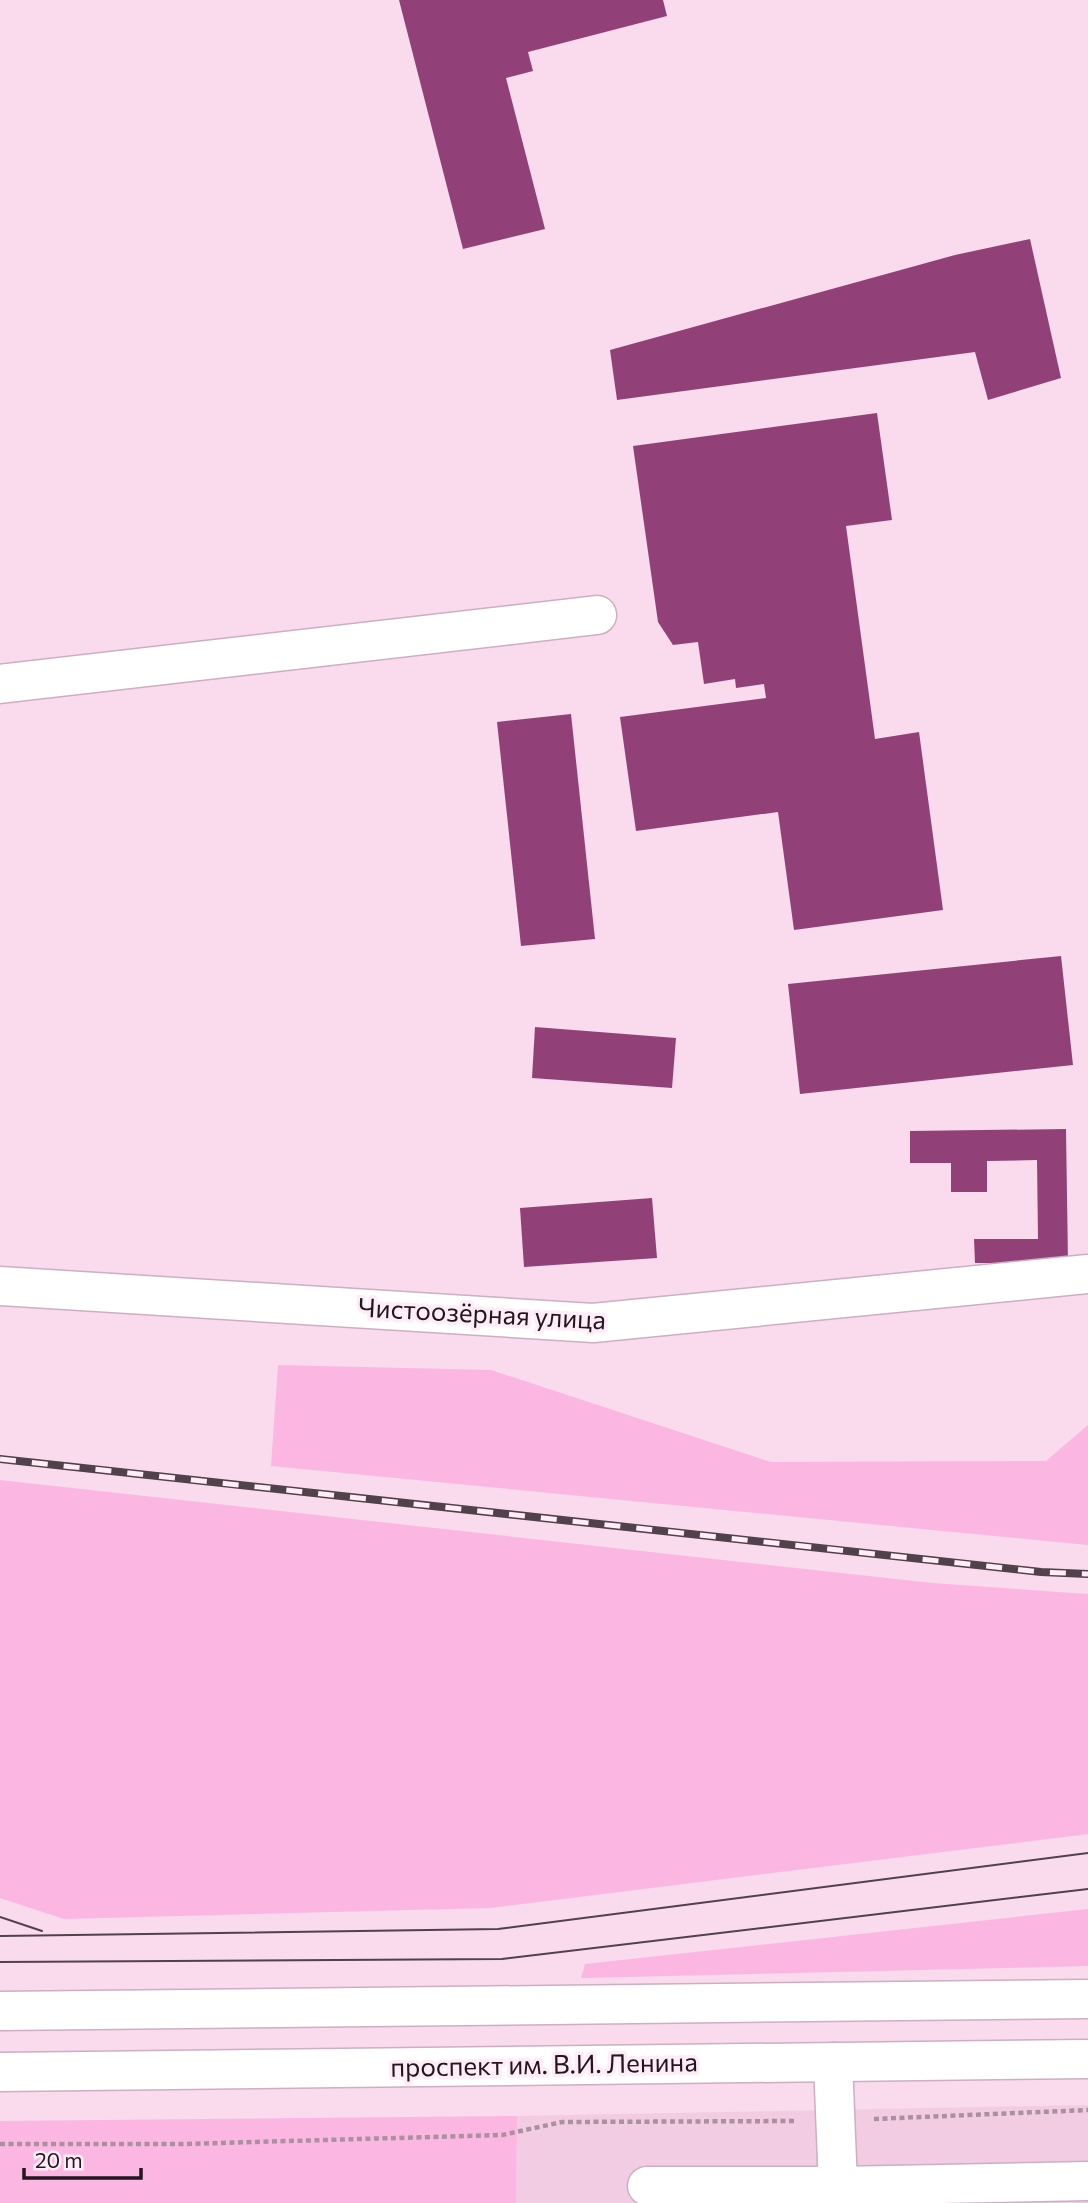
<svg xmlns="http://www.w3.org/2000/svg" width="1088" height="2203" viewBox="0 0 1088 2203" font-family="Commissioner,sans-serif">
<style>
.built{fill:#f2cce3}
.green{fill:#fbb7e1}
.building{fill:#924178}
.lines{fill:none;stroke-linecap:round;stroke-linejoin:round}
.minor-casing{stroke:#cdafc1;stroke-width:41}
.major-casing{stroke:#cdafc1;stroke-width:41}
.path{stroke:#aa91a0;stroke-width:4.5;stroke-dasharray:5 3.5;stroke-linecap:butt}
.minor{stroke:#fff;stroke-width:38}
.major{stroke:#fff;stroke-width:38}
.tram{stroke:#50414a;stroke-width:2}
.rail-casing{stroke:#50414a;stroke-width:8}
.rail{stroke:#ffecf7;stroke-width:5;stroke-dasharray:16;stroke-linecap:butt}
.labels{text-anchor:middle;stroke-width:7;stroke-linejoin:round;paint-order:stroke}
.street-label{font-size:26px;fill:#22171e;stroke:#ffecf7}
</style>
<rect width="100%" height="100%" fill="#fadaed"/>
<path class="built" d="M1088 2105V2203H516L517 2116Z"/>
<g class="green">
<path d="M278 1365 491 1370 771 1462 1046 1461 1088 1425V1545L271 1466Z"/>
<path d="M0 1480 932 1583 1088 1594V1834L490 1908 64 1919 0 1898Z"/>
<path d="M1088 1909V1966L581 1978 585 1964Z"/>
<path d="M517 2116 516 2203H0V2121Z"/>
</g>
<g class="building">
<path d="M399 0H663L667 16 528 52 533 71 506 78 545 229 463 249Z"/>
<path d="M1030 239 1061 378 988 400 975 352 617 400 610 350 955 255Z"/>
<path d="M877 413 892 520 846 526 875 739 919 732 943 910 794 930 778 812 636 831 620 717 766 698 764 684 736 688 735 679 704 684 698 642 673 645 658 622 633 446Z"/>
<path d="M571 714 595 939 521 946 497 722Z"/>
<path d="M1061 956 1073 1065 800 1094 788 984Z"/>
<path d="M535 1027 676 1038 672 1088 532 1078Z"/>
<path d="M1066 1129 1068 1263H975L974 1239H1038L1037 1160 987 1161V1192H951V1163H910V1131Z"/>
<path d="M652 1198 657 1258 524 1267 520 1208Z"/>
</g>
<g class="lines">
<g class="minor-casing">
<g id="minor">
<path d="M0 684 597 615"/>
<path d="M0 1286 593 1323 1088 1274"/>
<path d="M647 2186H838L833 2062"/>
<path d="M838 2186 1088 2181"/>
</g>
</g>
<g class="major-casing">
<g id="major">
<path d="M0 2011 1088 1999"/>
<path d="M0 2072 1088 2059"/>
</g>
</g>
<g class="path">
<path d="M874 2119 1088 2110"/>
<path d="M0 2144H183L502 2135 562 2122 796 2121"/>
</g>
<use href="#minor" class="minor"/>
<use href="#major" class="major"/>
<g class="tram">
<path d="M0 1917 42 1931"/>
<path d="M0 1936 498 1929 1088 1853"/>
<path d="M0 1962 502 1959 1088 1889"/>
</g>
<g class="rail-casing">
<path id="rail" d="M0 1459 1041 1572 1088 1574"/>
</g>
<use href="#rail" class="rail"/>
</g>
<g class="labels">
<g class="street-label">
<text transform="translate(482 1314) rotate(3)" y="9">Чистоозёрная улица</text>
<text transform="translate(544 2065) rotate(-1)" y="9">проспект им. В.И. Ленина</text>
</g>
</g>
<path d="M24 2168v10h117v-10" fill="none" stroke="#22171e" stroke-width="3.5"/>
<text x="35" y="2168" font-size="21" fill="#22171e" stroke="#ffecf7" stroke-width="5" paint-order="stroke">20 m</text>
</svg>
